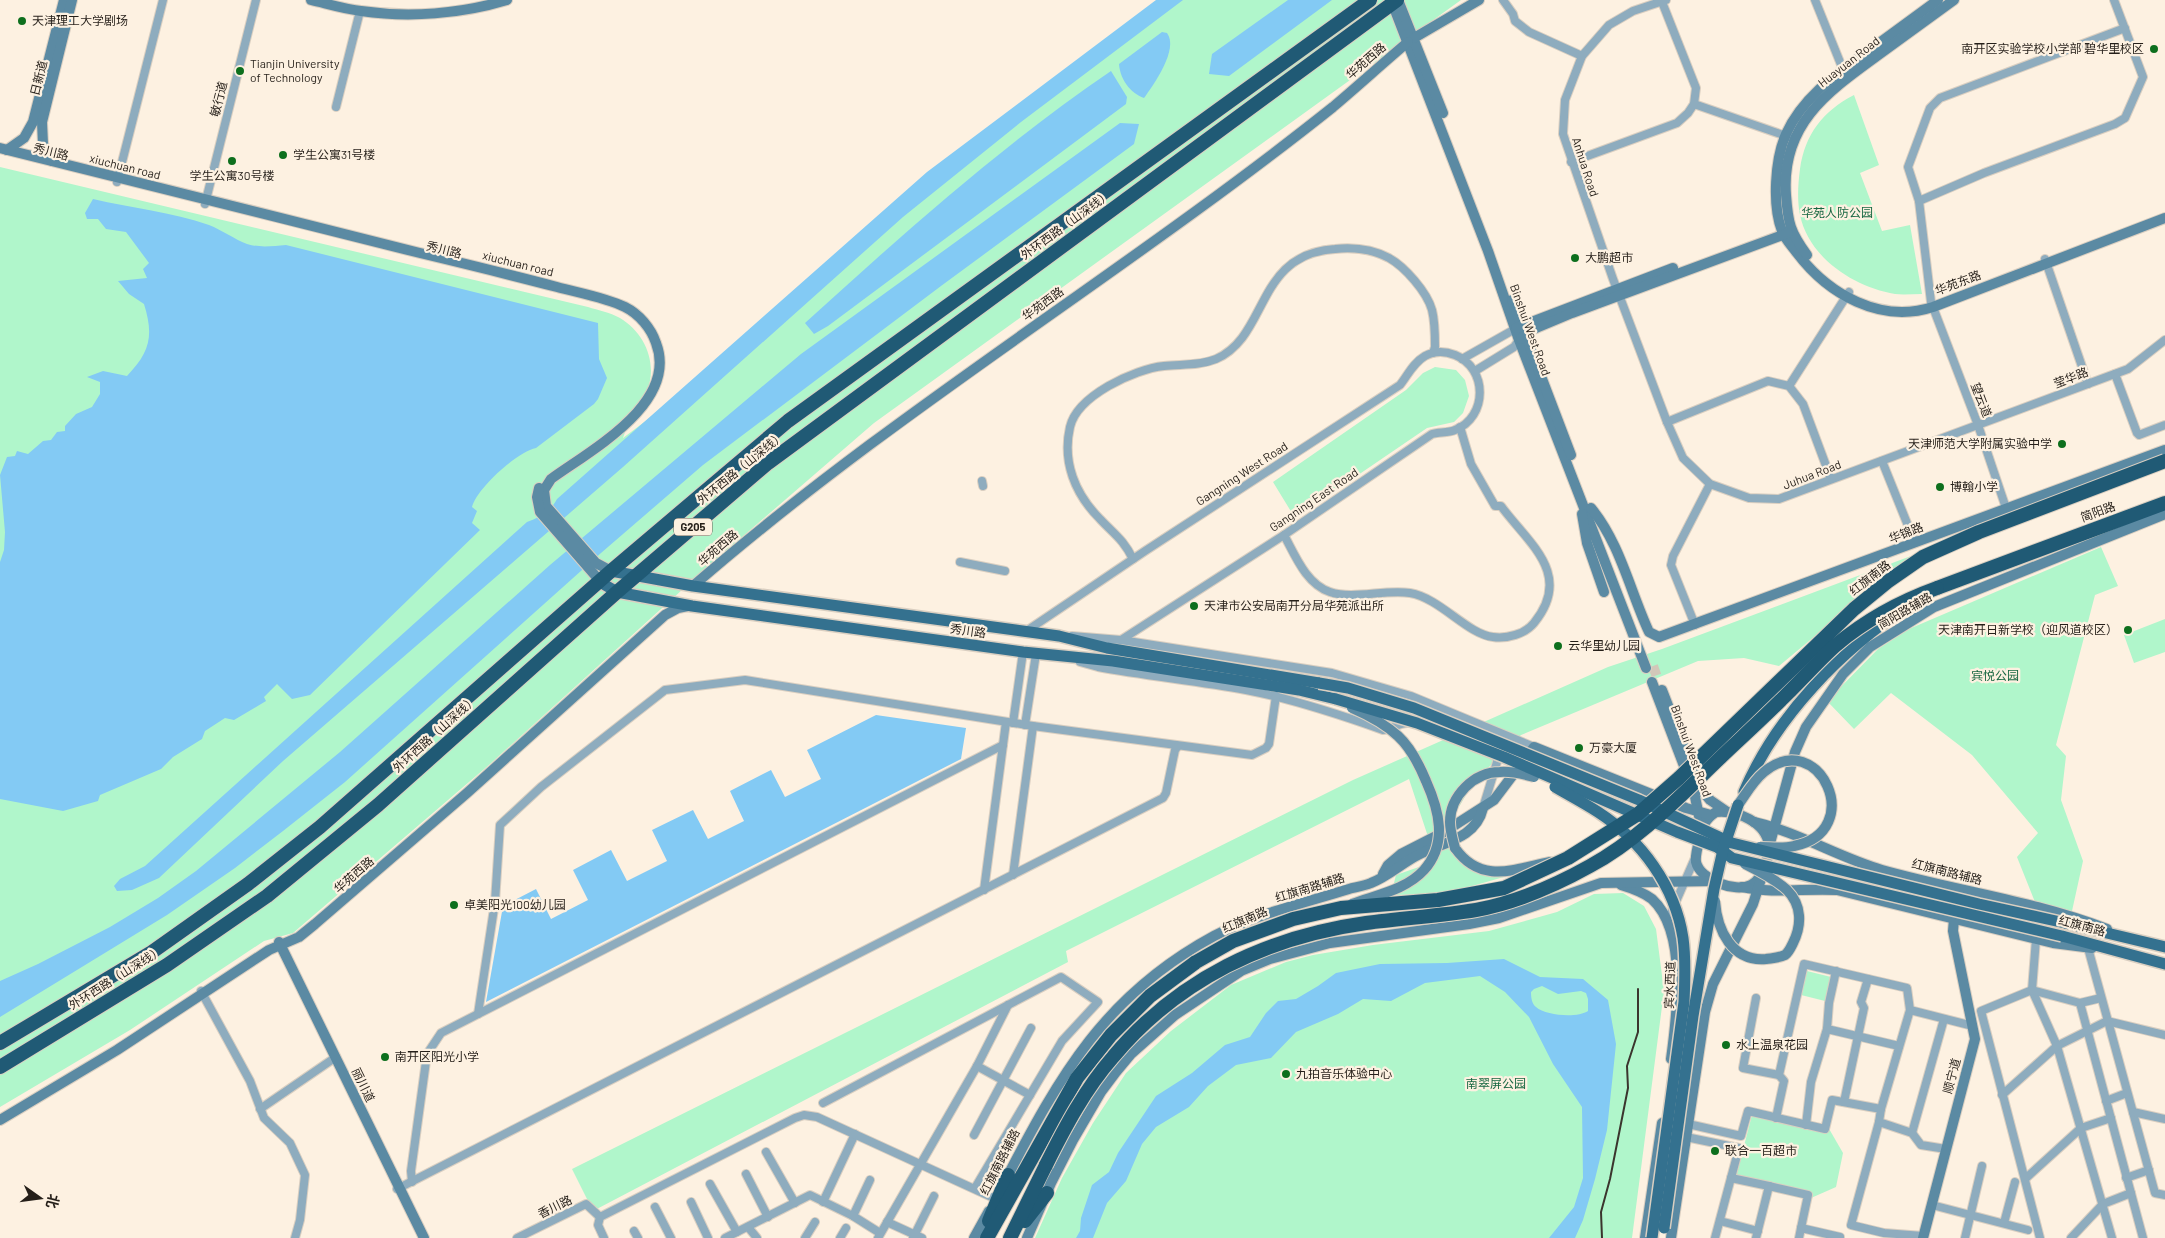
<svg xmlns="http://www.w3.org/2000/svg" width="2165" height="1238" viewBox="0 0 2165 1238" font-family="Barlow,'Noto Sans SC',sans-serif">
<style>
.green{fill:#b0f6cb}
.water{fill:#83caf4;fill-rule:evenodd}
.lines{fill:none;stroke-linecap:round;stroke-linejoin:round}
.secondary-tunnel{stroke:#d2c7b9;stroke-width:10;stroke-dasharray:10 5;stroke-linecap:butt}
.street-casing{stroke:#dacfc1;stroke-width:10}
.secondary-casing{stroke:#dacfc1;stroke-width:12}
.primary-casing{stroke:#dacfc1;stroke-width:14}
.highway-casing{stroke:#dacfc1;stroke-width:16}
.street{stroke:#8eacbe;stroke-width:8}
.secondary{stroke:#5b8aa3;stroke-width:10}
.primary{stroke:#34718f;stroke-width:11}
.highway{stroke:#205a75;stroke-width:14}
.rail{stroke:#3b352e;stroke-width:2}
.secondary-bridge-casing{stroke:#dacfc1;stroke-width:12;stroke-linecap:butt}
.primary-bridge-casing{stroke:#dacfc1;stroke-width:14;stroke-linecap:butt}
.highway-bridge-casing{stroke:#dacfc1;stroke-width:16;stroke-linecap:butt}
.secondary-bridge{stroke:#5b8aa3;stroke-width:10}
.primary-bridge{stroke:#34718f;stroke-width:11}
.highway-bridge{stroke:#205a75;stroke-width:14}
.poi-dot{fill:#0d6f1d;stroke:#fdf1e1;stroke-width:2}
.labels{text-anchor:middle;stroke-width:4.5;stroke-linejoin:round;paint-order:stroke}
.shield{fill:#fdf1e1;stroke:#665e55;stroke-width:1}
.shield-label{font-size:11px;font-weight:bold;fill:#251f19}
.poi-label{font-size:12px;fill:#251f19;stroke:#fdf1e1;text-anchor:start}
.street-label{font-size:12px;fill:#251f19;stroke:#fdf1e1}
.park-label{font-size:12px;fill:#176741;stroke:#fdf1e1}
</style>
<rect width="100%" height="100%" fill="#fdf1e1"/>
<g class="green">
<path d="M1162 0H1461L874 423 704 570 490 764 293 933 264 941 130 1030 0 1107V167L588 307C598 310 611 313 620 318 645 333 658 363 647 391 640 407 628 422 623 438L740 350Z"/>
<path d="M1854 95 1879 165 1860 173 1882 231 1910 225 1922 294C1913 294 1903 295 1895 294 1854 287 1809 258 1800 215 1797 200 1798 184 1800 169 1805 134 1823 111 1854 95Z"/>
<path d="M1435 367 1456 370 1465 380 1469 396 1463 413 1454 422 1427 428 1295 518 1273 482 1406 390 1423 373Z"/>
<path d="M2101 547 2118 586 2095 595 2056 745 2066 756 2061 800 2083 861 2072 911 2035 902 2017 857 2038 833 1972 755 1891 693 1854 729 1827 701 1878 649 1909 629Z"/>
<path d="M1911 556 1779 666 1744 658 1698 661 1521 735 1473 783 1456 812 1454 840 1474 863 1518 873 1444 894 1391 895 1396 875 1436 861 1409 779 1066 951 1068 962 593 1211 572 1169 1353 780 1608 667 1662 649Z"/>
<path d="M2165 619V652L2134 663 2124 635Z"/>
<path d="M1623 893 1644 906 1656 929 1664 991 1632 1238H1035L1062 1178 1093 1123 1126 1073 1171 1031 1231 985 1286 962 1313 955 1373 945 1489 931 1557 912 1594 894Z"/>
<path d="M1807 971 1831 977 1825 1001 1801 995Z"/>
<path d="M1753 1111 1828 1127 1843 1153 1836 1187 1811 1198 1736 1177Z"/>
</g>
<g class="water">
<path d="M1156 0H1183L1021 122 903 217 623 467 283 761 159 878 132 890 117 891 114 886 120 879 145 866 527 522C539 518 551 511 557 499L927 172Z"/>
<path d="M1288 0H1332L1229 76 1209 74 1212 54Z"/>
<path d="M1162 32 1167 33C1179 49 1154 84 1144 98 1130 93 1120 79 1119 64Z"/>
<path d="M1111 71 1127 97 1126 104 828 326 814 334 805 323C903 234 1002 145 1111 71Z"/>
<path d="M1120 123 1139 124 1134 144 941 286 703 465 601 553 345 782 283 831 235 868 167 915 0 1017V981L38 964 110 927 158 898 196 871 340 752 550 565 801 354Z"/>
<path d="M93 199C131 208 172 212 209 225 222 230 234 239 247 244 260 248 273 246 286 245L598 323 599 359 607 378 598 399 594 404 536 448C517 452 477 488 472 507L477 511 472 523 480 530 310 695 292 699 277 684 264 697 266 701 234 720 225 718 205 731 202 739 173 757 161 769 100 795 98 801 63 811 0 799V562L4 550 5 532 0 475 7 457 15 456 17 451 28 454 43 441 51 440 57 432 65 431V426L76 414 92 407 100 394V382L87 377 103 371 127 376C150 352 154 336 144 304L129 294 118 281 147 278 143 269 149 263 126 232 106 229 98 219H87L85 213Z"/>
<path d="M876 715 966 728 961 759 486 1002 503 906 536 889 551 919 588 900 573 870 611 850 627 881 667 861 652 830 693 810 708 839 744 821 730 791 771 770 785 797 821 779 807 750Z"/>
<path d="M1504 959 1540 977 1583 979 1608 1000 1616 1044 1607 1130 1595 1179 1583 1220 1575 1238H1549L1574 1207 1583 1178 1582 1107 1553 1064 1529 1017 1505 992 1480 976 1425 983 1391 1001 1363 999 1338 1014 1296 1032 1271 1058 1236 1065 1208 1086 1189 1107 1156 1127 1142 1144 1126 1181 1107 1203 1093 1238H1076L1080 1231 1081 1218 1092 1185 1109 1172 1118 1153 1156 1096 1192 1073 1225 1045 1250 1037 1266 1013 1278 1001 1296 999 1318 986 1336 973 1380 964 1447 963ZM1542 986 1558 994 1581 991 1586 993 1588 999V1011C1578 1018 1546 1016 1536 1007 1532 1004 1531 998 1531 992L1534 989Z"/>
</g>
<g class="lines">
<path class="secondary-tunnel" d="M1653 666 1658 680"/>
<g class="street-casing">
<g id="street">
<path d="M1503 0 1513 14 1515 21 1529 32 1582 56"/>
<path d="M1666 0 1633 11 1609 25 1582 56 1565 100 1563 134 1613 279 1667 422 1683 458 1710 484 1749 498 1779 499 2128 369 2165 340"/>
<path d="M1815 0 1844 72"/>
<path d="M2114 0 2143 77 2125 118 2115 124 1984 173 1919 201 1908 167 1930 108 1940 98 2125 28"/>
<path d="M1694 104 1789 137"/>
<path d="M336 107 360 11"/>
<path d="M1571 162 1677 123 1688 113 1694 104 1696 88 1662 2"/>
<path d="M117 182 163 0"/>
<path d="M1919 201 1931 302 1978 425 2006 508"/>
<path d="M205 204 256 0"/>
<path d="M2045 259 2088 384"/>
<path d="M1462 359 1515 329"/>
<path d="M1475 371 1514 347 1519 340"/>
<path d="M2115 374 2137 433 2139 435 2165 425"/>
<path d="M1789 386 1849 292"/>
<path d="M1667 422 1768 381 1789 386 1803 404 1831 479"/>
<path d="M1882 461 1915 543"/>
<path d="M982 481 983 486"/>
<path d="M1284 535C1295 555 1306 584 1330 592 1353 600 1385 589 1410 593 1440 598 1467 634 1493 637 1507 639 1525 634 1534 623 1574 574 1528 543 1501 506H1495L1471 464 1460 427"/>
<path d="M1133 559C1123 539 1115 535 1100 519 1075 494 1062 462 1070 427 1077 396 1134 369 1164 366 1181 364 1199 366 1216 359 1269 336 1255 254 1335 249 1354 247 1372 249 1389 258 1405 267 1427 292 1432 310 1435 322 1435 335 1435 347L1433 353"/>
<path d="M960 562 1005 571"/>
<path d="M1695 625 1671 565 1673 556 1710 484"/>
<path d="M1025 632 1145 551 1400 385C1408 375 1413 363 1425 356 1434 351 1445 351 1455 355 1488 368 1488 417 1455 430 1448 433 1439 432 1432 434L1284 535 1121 640"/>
<path d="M1072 636 1121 640 1332 673 1411 696 1534 747"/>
<path d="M1080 662 1098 667C1147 676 1197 681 1246 690 1293 699 1338 714 1383 730 1392 730 1399 722 1409 723"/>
<path d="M1013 723 1023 652"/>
<path d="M1025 725 1036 654"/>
<path d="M1483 808 1497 762V758L1492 754"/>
<path d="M1013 875 1033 726"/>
<path d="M984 890 1006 722"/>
<path d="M1667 922 1695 858"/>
<path d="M2036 939 2032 990 2057 1046 2112 1238"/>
<path d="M2088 948 2155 1193 2165 1195"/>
<path d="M1836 971 1829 1003 1827 1029 1899 1046"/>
<path d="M201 991 250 1081 264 1118 290 1143 305 1175 300 1220 295 1238"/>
<path d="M1756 998 1743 1068 1779 1075"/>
<path d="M2080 1003 2143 1238"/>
<path d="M478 1014 495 902 500 825 541 787 665 690 745 680 1033 726 1252 755 1266 748 1269 744 1276 696"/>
<path d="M977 1066 1030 1095"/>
<path d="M2002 1095 2057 1046 2107 1021 2165 1035"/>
<path d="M2106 1101 2127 1093"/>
<path d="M1844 1102 1864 1008 1861 1002 1868 979"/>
<path d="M823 1103 1061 977 1098 1002 1062 1041 975 1188"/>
<path d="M260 1109 336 1057"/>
<path d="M1881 1109 1910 1010"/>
<path d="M2133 1112 2165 1119"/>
<path d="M1776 1118 1784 1081 1779 1075 1804 964 1907 988 1910 1010 1973 1026"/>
<path d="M1879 1122 1851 1225 1884 1233 1923 1236"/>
<path d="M1688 1124 1741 1136 1748 1111 1825 1129 1832 1100 1881 1109 1879 1122 1912 1133 1921 1145 1946 1149"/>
<path d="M1806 1125 1811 1082 1827 1029"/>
<path d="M1912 1133 1944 1019"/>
<path d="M974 1135 1031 1028"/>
<path d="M1686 1137 1739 1148 1715 1238"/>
<path d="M766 1152 795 1203"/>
<path d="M746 1174 768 1217"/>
<path d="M1731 1178 1769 1186"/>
<path d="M2126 1178 2149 1170"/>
<path d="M2025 1179 2081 1128 2111 1118"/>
<path d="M412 1182 411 1171 427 1054 441 1033 1003 745"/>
<path d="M710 1184 737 1232"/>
<path d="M397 1189 1163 798 1166 793 1175 750 1178 746"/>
<path d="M691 1202 708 1238"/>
<path d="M823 1202 855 1134"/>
<path d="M1932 1205 2028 1230"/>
<path d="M655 1207 671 1238"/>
<path d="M853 1216 870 1180"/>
<path d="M1720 1221 1758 1231"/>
<path d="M887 1222 922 1238"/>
<path d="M2004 1223 2015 1182"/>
<path d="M748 1227 757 1238"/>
<path d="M634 1231 638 1238"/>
<path d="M517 1238 586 1204 600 1217"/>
<path d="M604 1238 598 1225 600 1217 795 1118 804 1115 817 1117 996 1199"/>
<path d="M725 1238 810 1195 853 1216 880 1233"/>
<path d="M805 1238 815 1222"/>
<path d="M840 1238 846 1228"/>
<path d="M878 1238 977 1066 1008 1005"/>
<path d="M913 1238 934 1196"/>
<path d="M1756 1238 1769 1186 1808 1195 1801 1228"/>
<path d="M1799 1238 1801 1228 1840 1237"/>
<path d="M1965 1238 1982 1166"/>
<path d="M2040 1238 1981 1011 2032 990 2080 1003 2101 998"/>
<path d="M2071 1238 2103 1204 2131 1193"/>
</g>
</g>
<g class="secondary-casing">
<g id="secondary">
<path d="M311 0C328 4 344 9 361 11 409 18 461 14 507 0"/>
<path d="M1391 0 1488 251 1519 340 1646 668"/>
<path d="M1398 0 1443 113"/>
<path d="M1938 0C1916 16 1893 33 1871 49 1838 73 1803 96 1786 134 1775 159 1772 205 1782 231 1785 239 1792 246 1797 253 1828 294 1880 324 1933 307L2165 218"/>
<path d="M1414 38 1479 0"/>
<path d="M0 148C140 182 280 218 420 253 466 264 511 275 557 287 579 293 604 297 625 307 639 314 651 328 656 343 679 403 591 450 551 479L544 490 546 506 596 563 611 571"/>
<path d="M7 150 24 138 33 122 64 0"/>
<path d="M52 161 43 144 42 122 72 0"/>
<path d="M1807 255C1790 232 1788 223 1786 195 1781 125 1826 93 1877 56 1903 37 1928 19 1954 0"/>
<path d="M1512 300 1571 455"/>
<path d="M1516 328 1673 268"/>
<path d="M1521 339 1529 331 1572 313 1788 233"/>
<path d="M539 488 537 497 540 512 600 581"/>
<path d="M1591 508C1620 543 1630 591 1649 632L1659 637 2165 450"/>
<path d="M1582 514 1587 543 1604 592"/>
<path d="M693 586C894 411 1125 273 1333 107 1358 86 1383 63 1408 42"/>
<path d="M1652 682 1694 792 1699 816"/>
<path d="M1662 690 1700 788 1710 800 1726 811"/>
<path d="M1716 812C1737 810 1766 822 1769 845 1770 851 1767 858 1766 864 1764 872 1758 881 1751 885 1735 893 1700 880 1696 862 1695 855 1698 847 1699 840 1701 828 1705 819 1716 812Z"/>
<path d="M1754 822C1798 832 1838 857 1882 870 1957 891 2034 901 2107 929"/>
<path d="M1769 847 1795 752 1806 727 1843 674 1870 647 1934 607 2165 514"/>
<path d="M1455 848C1481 885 1515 869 1550 862"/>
<path d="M1383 874 1388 865 1401 854 1444 832 1494 800 1534 747 1686 808 1711 815"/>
<path d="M1621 885C1631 888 1643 892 1652 899 1688 932 1677 1016 1671 1059"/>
<path d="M1742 887C1774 894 1805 888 1837 890L2053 943 2092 948"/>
<path d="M279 942 424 1238"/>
<path d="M0 1120 117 1050 269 950 299 937 315 924 467 793 665 615 678 608 688 606"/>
<path d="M1005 1181C1060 1075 1105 995 1214 936 1256 914 1304 903 1349 889 1357 887 1364 886 1371 883 1389 876 1403 862 1420 854 1445 842 1476 838 1483 808"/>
<path d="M974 1238 989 1211"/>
<path d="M1027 1238 1051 1183 1073 1140 1101 1092 1116 1072 1131 1054 1175 1015 1241 971 1270 959 1330 943 1469 924 1499 918 1601 883 1713 881"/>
<path d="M1645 1238 1662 1123"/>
<path d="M1671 1238 1705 1012 1713 984 1753 904 1763 873"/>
<path d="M1923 1238 1975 1039 1953 931 1954 919"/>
</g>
</g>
<g class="primary-casing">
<g id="primary">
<path d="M611 571 693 586 1059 636 1107 648 1319 683"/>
<path d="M600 581 605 585 617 592 692 606 1023 652 1113 661 1299 690 1336 699"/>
<path d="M1744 792C1776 716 1842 649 1910 605"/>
<path d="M2065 923 2165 947"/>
<path d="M2062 936 2165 964"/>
</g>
</g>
<g class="highway-casing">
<g id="highway">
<path d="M1937 588 2165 503"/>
<path d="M0 1043 152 952 248 884 320 827 611 571 788 421 1370 0"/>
<path d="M0 1067 167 965 267 896 378 805 617 592 768 463 1397 0"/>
<path d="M989 1221 1008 1175"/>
<path d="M1025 1221 1047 1193"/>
<path d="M987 1238 1077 1078 1111 1035 1150 996 1196 962"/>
<path d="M1010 1238 1046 1165"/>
</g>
</g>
<use href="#street" class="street"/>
<use href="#secondary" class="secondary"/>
<use href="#primary" class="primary"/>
<use href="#highway" class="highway"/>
<path class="rail" d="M1602 1238 1601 1212 1610 1179 1628 1088 1627 1066 1638 1032V989"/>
<g class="secondary-bridge-casing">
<g id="secondary-bridge">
<path d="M1738 805C1746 794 1753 781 1764 772 1819 726 1868 831 1794 846 1783 849 1771 847 1760 847"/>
<path d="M1455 848C1453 840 1450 831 1450 822 1450 796 1474 772 1500 772 1511 771 1523 774 1534 777"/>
<path d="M1715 901C1717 930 1732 962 1766 959 1773 958 1779 958 1785 955 1789 952 1791 947 1793 943 1802 925 1802 905 1787 890 1775 879 1759 871 1745 864"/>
<path d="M1352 904C1376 895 1406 890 1424 870 1448 843 1439 810 1426 781 1419 764 1411 748 1398 736 1385 724 1368 715 1352 708"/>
</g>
</g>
<g class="primary-bridge-casing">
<g id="primary-bridge">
<path d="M1319 683 1348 688 1414 708 1639 800 1732 843 1979 904 2065 923"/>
<path d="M1336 699 1417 723 1504 757 1677 832 1717 847 1732 858 2062 936"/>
<path d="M1555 787C1569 795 1584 803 1598 812 1641 840 1675 886 1683 938 1686 959 1685 981 1684 1002L1652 1238"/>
<path d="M1664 1228 1693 1016 1714 889 1723 850 1738 805"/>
</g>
</g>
<g class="highway-bridge-casing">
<g id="highway-bridge">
<path d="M1196 962 1233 941 1293 919 1341 908 1438 900 1504 888 1568 858 1638 814 1679 778 1854 609 1887 582 1923 557 1979 532 2165 461"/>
<path d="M1046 1165C1065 1127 1085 1089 1113 1057 1178 979 1267 937 1366 923 1403 918 1440 916 1476 910 1514 903 1556 885 1590 866 1640 839 1680 796 1721 757 1741 738 1762 719 1781 700 1800 682 1817 662 1836 645 1866 620 1901 601 1937 588"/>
</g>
</g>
<use href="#secondary-bridge" class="secondary-bridge"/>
<use href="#primary-bridge" class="primary-bridge"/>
<use href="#highway-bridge" class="highway-bridge"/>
</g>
<g class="poi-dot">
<circle cx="22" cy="21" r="5"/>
<circle cx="2154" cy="49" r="5"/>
<circle cx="240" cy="71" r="5"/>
<circle cx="283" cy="155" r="5"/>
<circle cx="232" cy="161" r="5"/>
<circle cx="1575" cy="258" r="5"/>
<circle cx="2062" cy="444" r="5"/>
<circle cx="1940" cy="487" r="5"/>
<circle cx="1194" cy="606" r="5"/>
<circle cx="2128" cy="630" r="5"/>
<circle cx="1558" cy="646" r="5"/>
<circle cx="1579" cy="748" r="5"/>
<circle cx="454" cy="905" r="5"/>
<circle cx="1726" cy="1045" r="5"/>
<circle cx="385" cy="1057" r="5"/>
<circle cx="1286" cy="1074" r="5"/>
<circle cx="1715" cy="1151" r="5"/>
</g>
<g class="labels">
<rect class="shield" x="674" y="518.5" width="38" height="17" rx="4"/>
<g class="shield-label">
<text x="693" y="531">G205</text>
</g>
<g class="poi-label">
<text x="32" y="25">天津理工大学剧场</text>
<text x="2144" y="53" text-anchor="end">南开区实验学校小学部 碧华里校区</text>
<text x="250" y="68">Tianjin University<tspan x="250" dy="14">of Technology</tspan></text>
<text x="293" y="159">学生公寓31号楼</text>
<text x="232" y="180" text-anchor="middle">学生公寓30号楼</text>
<text x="1585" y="262">大鹏超市</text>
<text x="2052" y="448" text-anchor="end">天津师范大学附属实验中学</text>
<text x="1950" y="491">博翰小学</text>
<text x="1204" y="610">天津市公安局南开分局华苑派出所</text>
<text x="2118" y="634" text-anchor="end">天津南开日新学校（迎风道校区）</text>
<text x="1568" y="650">云华里幼儿园</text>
<text x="1589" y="752">万豪大厦</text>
<text x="464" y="909">卓美阳光100幼儿园</text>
<text x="1736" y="1049">水上温泉花园</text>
<text x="395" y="1061">南开区阳光小学</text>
<text x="1296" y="1078">九拍音乐体验中心</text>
<text x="1725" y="1155">联合一百超市</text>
</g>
<g class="street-label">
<text transform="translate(1366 61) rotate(-41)" y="4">华苑西路</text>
<text transform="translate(1849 62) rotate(-38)" y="4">Huayuan Road</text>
<text transform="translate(39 78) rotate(-76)" y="4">日新道</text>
<text transform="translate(219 99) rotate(-76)" y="4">敏行道</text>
<text transform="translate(51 152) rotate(14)" y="4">秀川路</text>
<text transform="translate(125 167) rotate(14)" y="4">xiuchuan road</text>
<text transform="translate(1585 167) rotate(72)" y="4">Anhua Road</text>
<text transform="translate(1066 225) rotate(-36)" y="4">外环西路（山深线）</text>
<text transform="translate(444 250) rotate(14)" y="4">秀川路</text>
<text transform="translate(518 264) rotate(14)" y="4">xiuchuan road</text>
<text transform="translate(1958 283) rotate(-21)" y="4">华苑东路</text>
<text transform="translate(1043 304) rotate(-36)" y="4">华苑西路</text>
<text transform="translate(1530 330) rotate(70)" y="4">Binshui West Road</text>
<text transform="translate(2071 378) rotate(-21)" y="4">莹华路</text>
<text transform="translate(1981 400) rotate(69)" y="4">望云道</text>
<text transform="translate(741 468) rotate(-39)" y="4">外环西路（山深线）</text>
<text transform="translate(1242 474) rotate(-33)" y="4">Gangning West Road</text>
<text transform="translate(1812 475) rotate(-21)" y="4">Juhua Road</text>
<text transform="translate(1314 500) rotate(-34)" y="4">Gangning East Road</text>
<text transform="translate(2098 512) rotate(-20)" y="4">简阳路</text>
<text transform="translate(1906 533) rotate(-21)" y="4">华锦路</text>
<text transform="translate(718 548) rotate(-41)" y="4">华苑西路</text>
<text transform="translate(1870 578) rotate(-38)" y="4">红旗南路</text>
<text transform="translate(1905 611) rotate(-30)" y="4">简阳路辅路</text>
<text transform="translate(968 631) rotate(8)" y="4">秀川路</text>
<text transform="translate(435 734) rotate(-42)" y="4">外环西路（山深线）</text>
<text transform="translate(1691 751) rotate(70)" y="4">Binshui West Road</text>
<text transform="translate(1947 872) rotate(14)" y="4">红旗南路辅路</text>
<text transform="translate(354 875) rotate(-41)" y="4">华苑西路</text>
<text transform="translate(1310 888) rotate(-17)" y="4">红旗南路辅路</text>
<text transform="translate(1245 920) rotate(-23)" y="4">红旗南路</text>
<text transform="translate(2082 926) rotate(15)" y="4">红旗南路</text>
<text transform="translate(116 978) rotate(-32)" y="4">外环西路（山深线）</text>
<text transform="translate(1670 985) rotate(-88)" y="4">宾水西道</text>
<text transform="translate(1952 1076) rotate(-75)" y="4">顺宁道</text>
<text transform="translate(363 1085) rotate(64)" y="4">丽川道</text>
<text transform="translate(1000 1162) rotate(-63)" y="4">红旗南路辅路</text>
<text transform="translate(555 1207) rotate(-26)" y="4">香川路</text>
</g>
<g class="park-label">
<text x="1837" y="217">华苑人防公园</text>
<text x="1995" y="680">宾悦公园</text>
<text x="1496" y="1088">南翠屏公园</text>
</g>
</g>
<g transform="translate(40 1198) rotate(104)" stroke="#fdf1e1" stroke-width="4" paint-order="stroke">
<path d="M0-4L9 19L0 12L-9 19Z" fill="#251f19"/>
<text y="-8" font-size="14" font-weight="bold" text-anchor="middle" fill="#251f19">北</text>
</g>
</svg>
